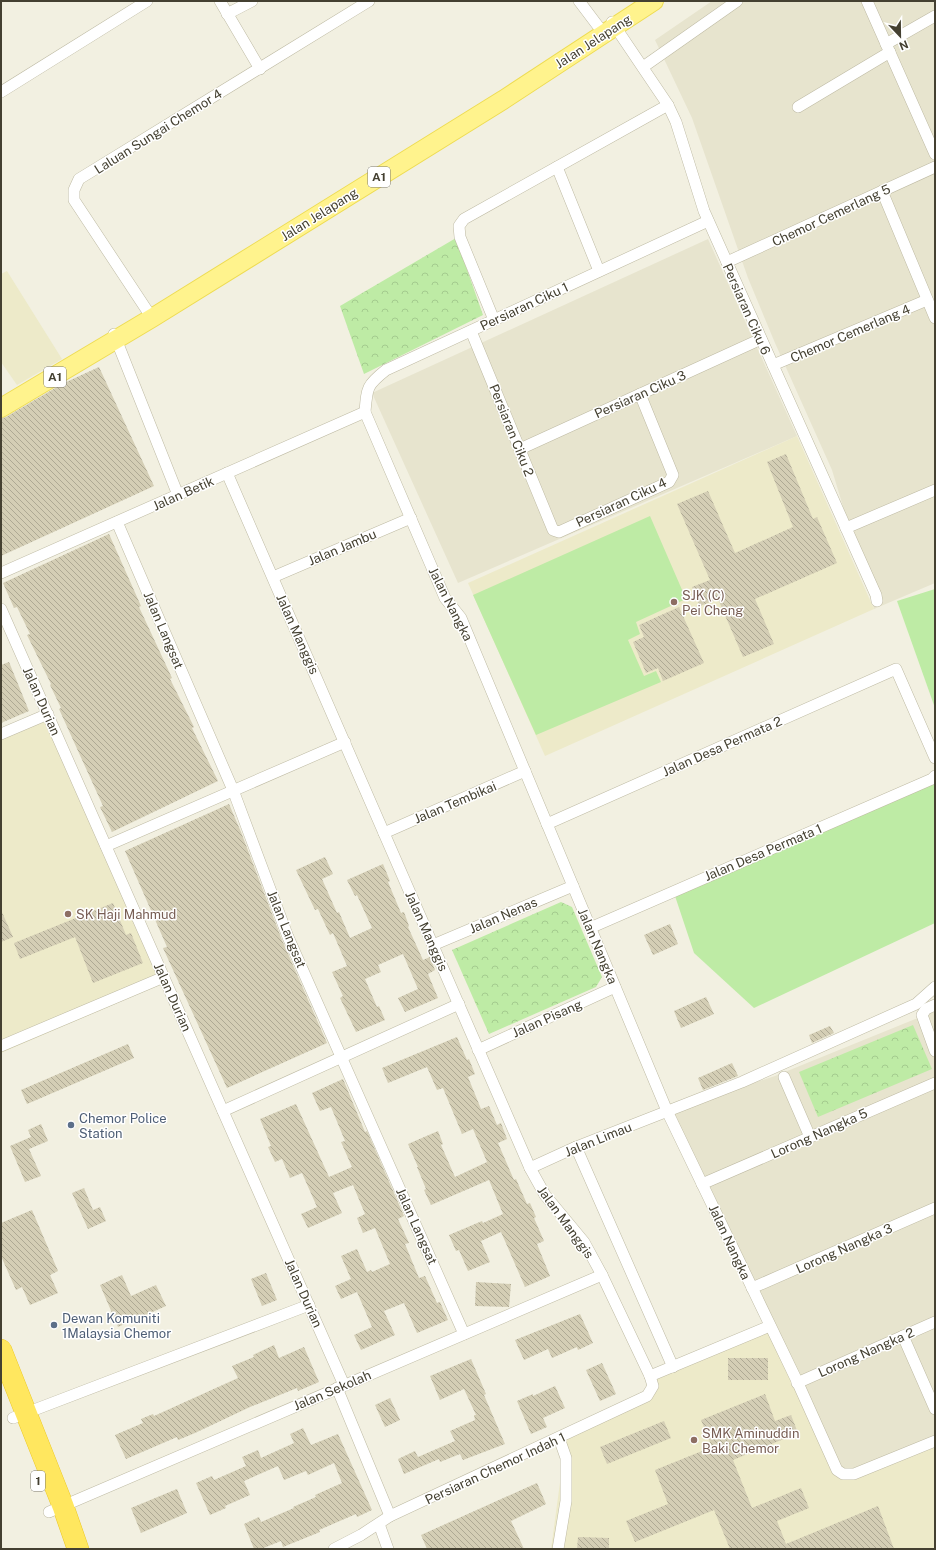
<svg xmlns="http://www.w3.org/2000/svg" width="936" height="1550" viewBox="0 0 936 1550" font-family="'Public Sans',sans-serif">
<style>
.residential{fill:#e7e4ce}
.education{fill:#edeac9}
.green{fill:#beeba5}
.forest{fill:url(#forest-crowns)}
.building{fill:url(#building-back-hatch)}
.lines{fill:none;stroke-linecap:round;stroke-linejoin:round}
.street-casing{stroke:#bebaa3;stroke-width:12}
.primary-casing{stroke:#eedc53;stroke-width:20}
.highway-casing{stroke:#ebc622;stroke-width:22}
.street{stroke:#fff;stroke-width:11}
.primary{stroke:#fff38d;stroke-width:18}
.highway{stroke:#ffe75f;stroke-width:21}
.education-dot{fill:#8d6e63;stroke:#fff;stroke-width:1.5}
.service-dot{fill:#5c6f8a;stroke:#fff;stroke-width:1.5}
.labels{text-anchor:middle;stroke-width:3;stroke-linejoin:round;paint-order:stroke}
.shield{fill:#fff;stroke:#7c796f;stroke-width:1}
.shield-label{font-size:12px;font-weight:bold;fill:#444031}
.street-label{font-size:13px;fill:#444031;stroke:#fff}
.education-label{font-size:13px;fill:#785e54;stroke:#fff;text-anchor:start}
.service-label{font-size:13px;fill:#4e5e75;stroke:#fff;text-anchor:start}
</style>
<defs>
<pattern id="forest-crowns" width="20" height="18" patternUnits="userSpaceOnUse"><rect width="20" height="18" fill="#beeba5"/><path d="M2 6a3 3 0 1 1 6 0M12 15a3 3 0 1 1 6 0" fill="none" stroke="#a4cb8e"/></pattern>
<pattern id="building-back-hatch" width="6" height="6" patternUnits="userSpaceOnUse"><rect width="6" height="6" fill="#d4ceb5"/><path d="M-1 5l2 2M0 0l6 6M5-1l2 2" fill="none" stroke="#aea994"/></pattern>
</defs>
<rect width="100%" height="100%" fill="#f2f0e1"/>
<g class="residential">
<path d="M712 1H935V583L874 609 832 470 775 343 748 278 692 118 655 40Z"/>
<path d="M708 239 797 436 458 583 372 393Z"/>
<path d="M935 1011V1442L843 1474 667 1111 775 1076Z"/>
</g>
<g class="education">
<path d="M7 271 62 359 17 385 1 362V274Z"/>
<path d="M797 436 874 609 545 756 468 583Z"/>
<path d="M48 714 164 983 1 1053V734Z"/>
<path d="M770 1326 843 1474 935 1442V1549H551L567 1431 648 1397 651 1377Z"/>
</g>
<g class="green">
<path d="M650 516 686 599 636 622 640 634 628 640 644 676 656 671 661 682 536 735 473 595Z"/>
<path d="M935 589V708L897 601Z"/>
<path d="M935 777V923L754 1008 694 953 674 893Z"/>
</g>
<g class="forest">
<path d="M456 238 483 315 364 374 340 306Z"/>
<path d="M561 902 572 907 602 977 596 987 489 1034 452 950Z"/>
<path d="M913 1025 932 1069 818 1117 799 1072Z"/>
</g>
<g class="building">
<path d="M99 367 154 486 1 556V418L6 417 62 384Z"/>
<path d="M786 454 813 519 817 517 837 563 755 599 774 644 743 657 718 599 700 606 692 587 710 580 677 504 708 491 735 553 793 527 767 462Z"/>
<path d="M109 534 141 606 139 607 172 678 170 679 194 727 192 728 218 781 112 832 100 807 103 806 59 709 61 708 50 685 51 684 27 635 30 634 17 607 14 608 3 583Z"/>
<path d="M679 607 704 663 663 681 658 668 646 673 633 642 644 637 639 625Z"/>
<path d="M9 662 29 711 1 723V665Z"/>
<path d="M229 804 241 832 282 940 327 1043 227 1088 163 948 167 947 125 851Z"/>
<path d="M325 857 333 874 322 879 337 913 339 912 350 938 372 928 357 895 355 896 347 880 383 864 390 881 388 882 401 913 404 912 409 926 408 927 423 960 430 957 435 970 428 974 438 998 405 1012 398 998 418 989 403 954 378 965 381 972 365 979 377 1007 379 1006 385 1020 356 1032 340 998 343 996 332 972 347 966 333 933 330 935 318 909 315 910 296 870Z"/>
<path d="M113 903 126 935 131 933 143 963 93 983 75 937 20 959 14 943Z"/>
<path d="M1 910 13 937 1 942Z"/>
<path d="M670 924 678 944 653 955 644 935Z"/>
<path d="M706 997 714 1014 681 1028 674 1011Z"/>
<path d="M830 1026 834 1033 812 1043 809 1035Z"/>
<path d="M457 1037 467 1060 469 1059 475 1074 468 1077 481 1109 489 1106 497 1125 501 1123 507 1139 498 1143 514 1180 516 1179 527 1204 530 1203 536 1217 534 1218 544 1241 537 1244 550 1276 525 1287 501 1232 481 1241 490 1262 468 1271 459 1250 456 1251 449 1235 482 1221 483 1223 503 1214 489 1180 431 1205 424 1190 426 1189 417 1167H418L408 1144 438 1131 443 1144 441 1145 455 1177 487 1162 473 1129 462 1134 443 1088 437 1090 427 1067 388 1083 382 1068Z"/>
<path d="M128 1044 134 1058 27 1104 21 1090Z"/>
<path d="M732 1063 738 1076 703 1090 698 1078Z"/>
<path d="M343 1079 365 1132 367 1131 404 1216 398 1219 409 1243 405 1244 419 1278 425 1276 437 1303 440 1302 448 1320 417 1333 404 1303 384 1311 395 1335 361 1350 354 1335 372 1327 357 1292 341 1299 335 1286 351 1279 341 1256 357 1249 367 1272 371 1270 372 1272 390 1264 375 1228 363 1233 357 1218 365 1214 353 1185 333 1193 342 1213 308 1228 301 1214 317 1207 302 1173 290 1178 282 1159 275 1162 268 1147 271 1146 260 1119 296 1104 329 1177 352 1167 341 1142 345 1141 331 1107 320 1111 312 1093Z"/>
<path d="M41 1124 48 1141 29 1149 41 1176 25 1182 10 1146 31 1137 28 1130Z"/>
<path d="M84 1188 93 1210 100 1207 106 1221 88 1229 72 1193Z"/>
<path d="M32 1210 58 1271 50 1275 58 1293 30 1305 22 1287 16 1290 1 1256V1223Z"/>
<path d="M266 1273 277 1300 262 1306 251 1279Z"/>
<path d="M122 1275 131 1296 156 1285 166 1306 118 1327 100 1285Z"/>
<path d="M476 1282 511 1284 509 1307 475 1306Z"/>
<path d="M580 1314 593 1343 578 1350 577 1347 552 1358 548 1349 524 1360 515 1340Z"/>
<path d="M274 1345 279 1358 304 1347 319 1382 298 1391 297 1388 250 1407 195 1433 178 1440 177 1437 126 1459 115 1435 143 1423 141 1419 153 1414 154 1416 238 1378 232 1366 254 1357 253 1355Z"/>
<rect x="728" y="1358" width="40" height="22"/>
<path d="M471 1359 486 1394 484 1395 505 1444 463 1460 460 1454 440 1462 439 1459 404 1474 398 1459 415 1451 418 1457 455 1441 450 1431 475 1420 474 1415H476L464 1389 440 1400 430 1376Z"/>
<path d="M602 1363 616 1394 600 1401 586 1370Z"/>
<path d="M555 1386 565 1408 543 1418 547 1427 531 1434 517 1401 533 1394V1396Z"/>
<path d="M765 1394 775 1421 791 1415 798 1433 733 1460 752 1508 801 1488 809 1508 777 1521 786 1544 878 1506 894 1549H730L714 1510 635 1542 626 1521 668 1504 655 1470 712 1447 701 1420Z"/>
<path d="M390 1398 400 1420 385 1427 375 1405Z"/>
<path d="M664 1421 671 1438 607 1464 600 1447Z"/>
<path d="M303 1428 311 1445 338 1434 372 1510 357 1517 356 1514 319 1530 320 1532 283 1547 281 1541 261 1549H254L244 1524 259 1517 261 1522 294 1508 293 1507 316 1497 315 1495 342 1483 334 1463 308 1475 306 1471 284 1480 278 1466 244 1481 250 1495 225 1506 226 1508 210 1515 196 1483 212 1476 214 1480 246 1466 242 1457 258 1450 261 1458 294 1443 290 1434Z"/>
<path d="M537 1483 546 1504 511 1521 524 1549H427L421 1535Z"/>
<path d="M177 1489 187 1513 141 1533 131 1508Z"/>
<path d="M578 1537 609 1538V1549H577Z"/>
</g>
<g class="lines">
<g class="street-casing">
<g id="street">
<path d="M220 1 260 69"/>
<path d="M579 1 604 34"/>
<path d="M867 1 935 154"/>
<path d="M227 14 252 1"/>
<path d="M612 22 668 105 676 122 704 211 876 595 877 601"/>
<path d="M886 44 935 16"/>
<path d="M643 67 737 1"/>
<path d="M1 92 147 1"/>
<path d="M798 107 890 52"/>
<path d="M557 167 599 271"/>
<path d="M882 191 935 318"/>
<path d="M708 221 386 370C367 385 367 387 365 412L445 598 461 618 667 1111 797 1381 837 1470 843 1474H854L935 1441"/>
<path d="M727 262 935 167"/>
<path d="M152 318 74 200V190L79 179 369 1"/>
<path d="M494 320 460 237 459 226 464 219 668 105"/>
<path d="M471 331 553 530 559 532 669 482 673 475 640 394"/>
<path d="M114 334 178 495"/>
<path d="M773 365 927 300"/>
<path d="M520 449 761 339"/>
<path d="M227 473 530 1168 545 1195 584 1242 602 1275 650 1376 653 1386 647 1396 390 1516 361 1535 334 1549"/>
<path d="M117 522 233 790 288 937 464 1334"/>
<path d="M846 528 935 490"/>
<path d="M1 573 365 412"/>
<path d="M273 577 411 518"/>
<path d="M1 609 344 1385"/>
<path d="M1 734 48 714"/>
<path d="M547 824 896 669 935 758"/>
<path d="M384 833 525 771"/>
<path d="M106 846 345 742"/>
<path d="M590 928 932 779 935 776"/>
<path d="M433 945 573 886"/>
<path d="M935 1005 926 1009 922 1015 935 1051"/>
<path d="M1 1046 164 977"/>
<path d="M478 1050 615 987"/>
<path d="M784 1077 810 1137"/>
<path d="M223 1111 459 1004"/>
<path d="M576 1147 673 1367"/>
<path d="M530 1168 576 1147 742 1082 916 1004 935 987"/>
<path d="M702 1184 935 1083"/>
<path d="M752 1288 935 1208"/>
<path d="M903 1336 935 1409"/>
<path d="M650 1376 770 1326"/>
<path d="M797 1383 935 1322"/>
<path d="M337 1388 390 1516"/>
<path d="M13 1418 309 1305"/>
<path d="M49 1512 602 1275"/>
<path d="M379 1524 388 1549"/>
<path d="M558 1549 566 1501V1458L559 1438"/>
</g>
</g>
<g class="primary-casing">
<path id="primary" d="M1 408 152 318 503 100 654 1"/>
</g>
<g class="highway-casing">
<path id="highway" d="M1 1350 63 1506 78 1549"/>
</g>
<use href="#street" class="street"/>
<use href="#primary" class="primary"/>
<use href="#highway" class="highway"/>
</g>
<g class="education-dot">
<circle cx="674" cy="602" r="4"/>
<circle cx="68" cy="914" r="4"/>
<circle cx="694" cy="1440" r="4"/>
</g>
<g class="service-dot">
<circle cx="71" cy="1125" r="4"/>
<circle cx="54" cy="1325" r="4"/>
</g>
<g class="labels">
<g class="shield">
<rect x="368" y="167" width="22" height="20" rx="3"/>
<rect x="44" y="367" width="22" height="20" rx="3"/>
<rect x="31" y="1471" width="14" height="20" rx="3"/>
</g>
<g class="shield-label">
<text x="379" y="181">A1</text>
<text x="55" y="381">A1</text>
<text x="38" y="1485">1</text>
</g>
<g class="street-label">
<text transform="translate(593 41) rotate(-33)" y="5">Jalan Jelapang</text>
<text transform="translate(158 131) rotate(-32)" y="5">Laluan Sungai Chemor 4</text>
<text transform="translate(319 214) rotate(-32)" y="5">Jalan Jelapang</text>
<text transform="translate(831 215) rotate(-25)" y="5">Chemor Cemerlang 5</text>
<text transform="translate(524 306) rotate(-25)" y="5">Persiaran Ciku 1</text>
<text transform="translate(747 309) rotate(66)" y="5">Persiaran Ciku 6</text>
<text transform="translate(850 333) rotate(-23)" y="5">Chemor Cemerlang 4</text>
<text transform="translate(640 394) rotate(-24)" y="5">Persiaran Ciku 3</text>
<text transform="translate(512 430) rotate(68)" y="5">Persiaran Ciku 2</text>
<text transform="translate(183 493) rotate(-24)" y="5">Jalan Betik</text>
<text transform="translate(621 502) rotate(-25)" y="5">Persiaran Ciku 4</text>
<text transform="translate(342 547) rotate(-23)" y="5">Jalan Jambu</text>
<text transform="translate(451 604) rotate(63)" y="5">Jalan Nangka</text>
<text transform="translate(164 630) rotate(67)" y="5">Jalan Langsat</text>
<text transform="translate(298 634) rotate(66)" y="5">Jalan Manggis</text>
<text transform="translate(42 701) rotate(66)" y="5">Jalan Durian</text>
<text transform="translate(722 746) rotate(-24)" y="5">Jalan Desa Permata 2</text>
<text transform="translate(455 802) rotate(-23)" y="5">Jalan Tembikai</text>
<text transform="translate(763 852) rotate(-23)" y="5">Jalan Desa Permata 1</text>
<text transform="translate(503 915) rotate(-23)" y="5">Jalan Nenas</text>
<text transform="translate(287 929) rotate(68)" y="5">Jalan Langsat</text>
<text transform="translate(427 931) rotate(66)" y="5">Jalan Manggis</text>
<text transform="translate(598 946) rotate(67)" y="5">Jalan Nangka</text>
<text transform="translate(173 997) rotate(66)" y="5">Jalan Durian</text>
<text transform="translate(547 1018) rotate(-24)" y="5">Jalan Pisang</text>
<text transform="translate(819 1133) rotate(-24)" y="5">Lorong Nangka 5</text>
<text transform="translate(598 1139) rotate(-22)" y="5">Jalan Limau</text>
<text transform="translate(566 1222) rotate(54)" y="5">Jalan Manggis</text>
<text transform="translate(417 1226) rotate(66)" y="5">Jalan Langsat</text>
<text transform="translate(730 1242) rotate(65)" y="5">Jalan Nangka</text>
<text transform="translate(844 1248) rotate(-24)" y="5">Lorong Nangka 3</text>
<text transform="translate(304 1293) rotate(66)" y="5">Jalan Durian</text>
<text transform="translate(866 1352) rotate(-24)" y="5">Lorong Nangka 2</text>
<text transform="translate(332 1390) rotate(-23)" y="5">Jalan Sekolah</text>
<text transform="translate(495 1468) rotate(-25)" y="5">Persiaran Chemor Indah 1</text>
</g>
<g class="education-label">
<text x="682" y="600">SJK (C)<tspan x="682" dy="15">Pei Cheng</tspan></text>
<text x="76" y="919">SK Haji Mahmud</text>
<text x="702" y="1438">SMK Aminuddin<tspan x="702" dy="15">Baki Chemor</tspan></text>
</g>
<g class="service-label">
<text x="79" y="1123">Chemor Police<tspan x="79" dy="15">Station</tspan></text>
<text x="62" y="1323">Dewan Komuniti<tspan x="62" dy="15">1Malaysia Chemor</tspan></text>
</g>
</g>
<rect width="936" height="1550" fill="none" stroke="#444031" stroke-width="4"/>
<g transform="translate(900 36) rotate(158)" stroke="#ffffff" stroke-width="3" paint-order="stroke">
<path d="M0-3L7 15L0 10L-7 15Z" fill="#444031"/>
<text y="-6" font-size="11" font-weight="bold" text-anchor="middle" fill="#444031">N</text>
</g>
</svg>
